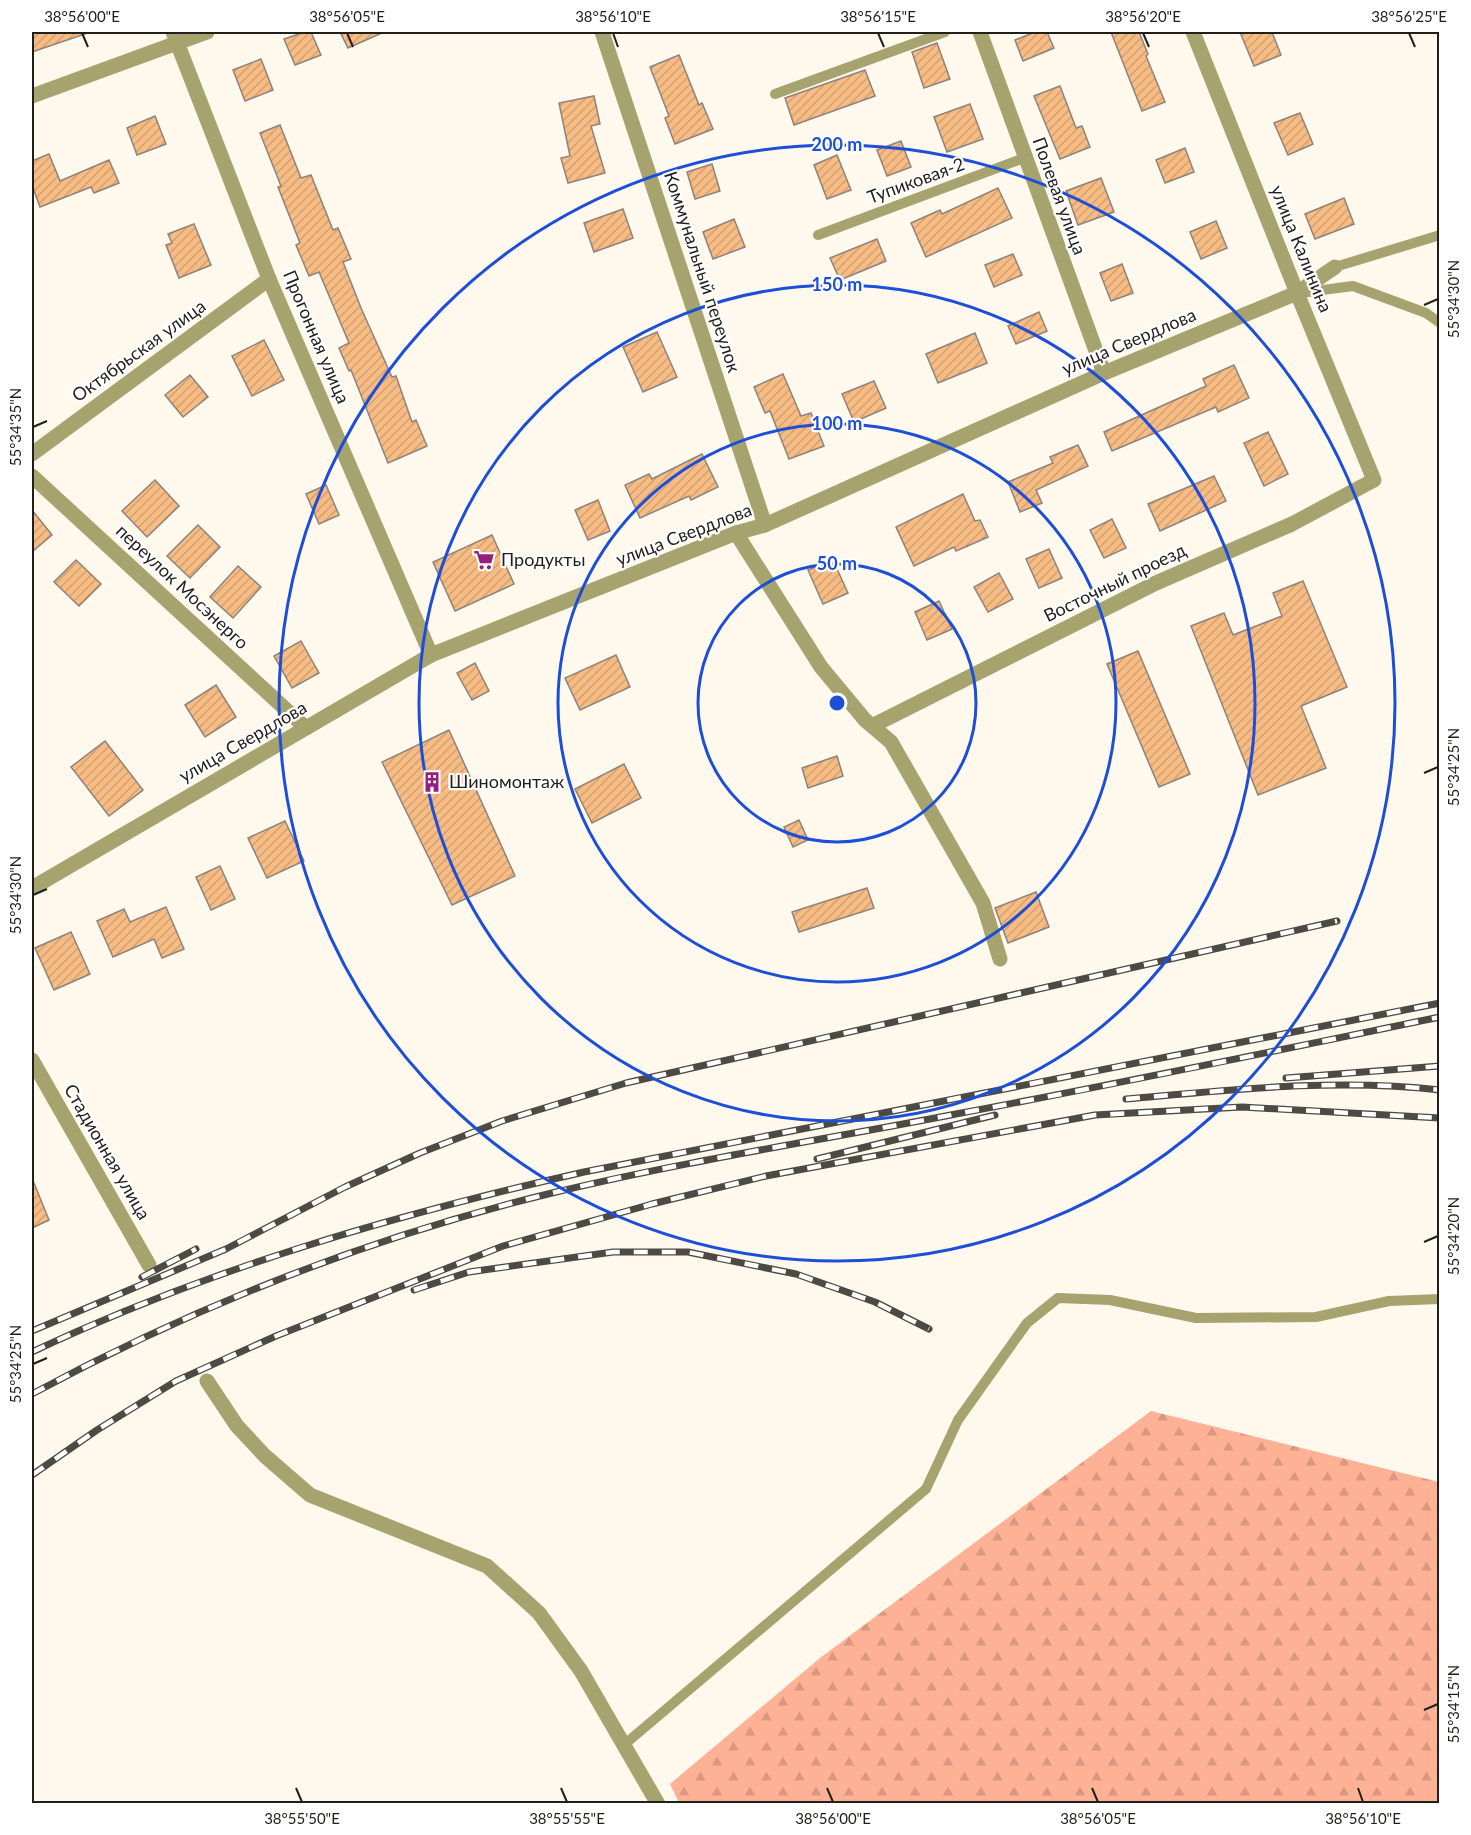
<svg xmlns="http://www.w3.org/2000/svg" width="1471" height="1835" viewBox="0 0 1471 1835" font-family="Lato,sans-serif">
<style>
.forest{fill:url(#forest-firs)}
.building{fill:url(#building-hatch);stroke:#8d837a;stroke-width:1.5}
.lines{fill:none;stroke-linecap:round;stroke-linejoin:round}
.service{stroke:#a7a36f;stroke-width:10}
.minor{stroke:#a7a36f;stroke-width:15}
.rail-casing{stroke:#4d4a44;stroke-width:7}
.rail{stroke:#fff;stroke-width:4.5;stroke-dasharray:14;stroke-linecap:butt}
.ticks{fill:none;stroke:#211f1a;stroke-width:2}
.ring{fill:none;stroke:#1d4ed8;stroke-width:3}
.labels{text-anchor:middle;stroke-width:4.5;stroke-linejoin:round;paint-order:stroke}
.street-label{font-size:18px;fill:#211f1a;stroke:#fff}
.poi-label{font-size:18px;fill:#211f1a;stroke:#fff;text-anchor:start}
.centre{fill:#1d4ed8;stroke:#fff;stroke-width:3}
.ring-label{font-size:18px;text-anchor:middle;font-weight:bold;fill:#1d4ed8;stroke:#fff;stroke-width:4.5;stroke-linejoin:round;paint-order:stroke}
.neatline{fill:none;stroke:#211f1a;stroke-width:2}
.ticks-label{font-size:15px;text-anchor:middle;fill:#211f1a}
</style>
<defs>
<pattern id="forest-firs" width="22" height="20" patternUnits="userSpaceOnUse" patternTransform="scale(1.5)"><rect width="22" height="20" fill="#feb194"/><path d="M5 1l3.5 6h-7zM16 11l3.5 6h-7z" fill="#d9987f"/></pattern>
<pattern id="building-hatch" width="6" height="6" patternUnits="userSpaceOnUse" patternTransform="scale(1.5)"><rect width="6" height="6" fill="#f7bb84"/><path d="M-1 1l2-2M0 6l6-6M5 7l2-2" fill="none" stroke="#d3a071"/></pattern>
</defs>
<rect width="100%" height="100%" fill="#fff8ec"/>
<path class="forest" d="M1151 1411 1439 1482V1803H679L670 1784 820 1658Z"/>
<g class="building">
<path d="M32 32H85V34L32 52Z"/>
<path d="M305 32H311L321 55 295 65 284 39Z"/>
<path d="M340 32H384L348 48Z"/>
<path d="M1035 32H1047L1054 48 1023 61 1015 40Z"/>
<path d="M1111 32H1139L1148 54 1146 56 1165 102 1142 111Z"/>
<path d="M1240 32H1272L1281 55 1254 66Z"/>
<path d="M937 43 950 79 924 88 912 52Z"/>
<path d="M679 55 699 105 702 103 713 129 675 144 665 118 669 116 650 67Z"/>
<path d="M261 59 273 90 245 101 233 70Z"/>
<path d="M865 70 875 96 794 125 785 98Z"/>
<path d="M1060 86 1076 128 1082 126 1090 147 1060 159 1034 96Z"/>
<path d="M594 96 600 124 591 126 605 173 568 183 561 158 570 156 559 103Z"/>
<path d="M970 104 983 139 947 152 934 117Z"/>
<path d="M1300 113 1313 144 1288 155 1274 123Z"/>
<path d="M155 116 166 144 137 155 127 128Z"/>
<path d="M280 125 301 178 311 175 333 230 338 228 351 259 343 262 361 308 392 377 396 376 412 422 416 420 427 446 388 463 351 370 349 371 339 348 349 343 319 272 309 276 296 245 300 243 278 187 281 186 260 133Z"/>
<path d="M901 141 911 167 887 176 877 150Z"/>
<path d="M1185 148 1194 172 1165 183 1156 160Z"/>
<path d="M49 154 60 181 109 160 119 183 94 193 91 187 40 207 32 185V161Z"/>
<path d="M837 155 851 190 827 199 814 165Z"/>
<path d="M712 164 720 191 695 199 687 172Z"/>
<path d="M1101 178 1114 212 1078 225 1066 191Z"/>
<path d="M998 188 1012 218 926 257 911 223 940 210 942 214Z"/>
<path d="M1344 198 1354 224 1315 239 1305 214Z"/>
<path d="M623 209 633 238 594 252 584 223Z"/>
<path d="M734 219 745 247 713 259 703 232Z"/>
<path d="M1216 221 1227 248 1201 259 1190 232Z"/>
<path d="M194 224 211 265 179 278 166 245 172 243 168 234Z"/>
<path d="M877 239 886 261 840 280 830 258Z"/>
<path d="M1013 254 1022 275 994 287 985 265Z"/>
<path d="M1122 264 1133 293 1111 301 1100 273Z"/>
<path d="M1039 312 1047 331 1016 344 1008 326Z"/>
<path d="M657 332 677 377 643 392 623 347Z"/>
<path d="M975 333 987 363 938 383 926 354Z"/>
<path d="M264 340 284 380 252 396 232 356Z"/>
<path d="M1234 365 1249 398 1218 412 1216 407 1112 451 1104 432 1206 386 1203 379Z"/>
<path d="M783 374 801 416 811 413 824 446 789 459 770 411 765 413 754 387Z"/>
<path d="M190 375 208 397 183 417 165 395Z"/>
<path d="M874 381 886 408 854 422 842 394Z"/>
<path d="M1268 432 1288 474 1264 486 1244 443Z"/>
<path d="M1078 445 1088 466 1036 490 1042 503 1020 512 1008 482 1053 463 1050 457Z"/>
<path d="M702 454 718 487 691 500 689 496 640 518 625 485 649 474 652 479Z"/>
<path d="M1214 476 1226 501 1160 531 1148 504Z"/>
<path d="M155 480 179 506 147 537 122 511Z"/>
<path d="M326 485 339 515 319 524 306 494Z"/>
<path d="M963 494 975 521 980 520 988 537 956 551 954 547 914 566 896 527Z"/>
<path d="M598 500 610 531 588 540 575 510Z"/>
<path d="M32 510 52 535 32 552Z"/>
<path d="M1112 519 1126 548 1104 558 1090 530Z"/>
<path d="M198 525 220 547 190 578 167 556Z"/>
<path d="M492 535 514 584 455 611 433 562Z"/>
<path d="M1049 549 1062 578 1039 588 1026 559Z"/>
<path d="M76 560 101 584 79 606 54 582Z"/>
<path d="M833 560 848 593 823 604 808 570Z"/>
<path d="M238 566 261 587 233 618 210 597Z"/>
<path d="M999 573 1013 599 988 612 974 587Z"/>
<path d="M1303 581 1347 687 1301 706 1326 768 1258 795 1191 626 1224 613 1233 635 1282 616 1273 593Z"/>
<path d="M939 601 952 629 927 640 915 612Z"/>
<path d="M301 641 319 673 292 688 274 656Z"/>
<path d="M1138 651 1190 774 1159 787 1107 664Z"/>
<path d="M616 655 630 687 580 710 565 678Z"/>
<path d="M475 663 489 691 472 700 457 673Z"/>
<path d="M216 685 236 717 205 737 185 705Z"/>
<path d="M449 730 515 876 452 905 382 762Z"/>
<path d="M105 741 143 790 109 816 71 767Z"/>
<path d="M837 756 843 776 808 788 802 768Z"/>
<path d="M624 764 641 798 592 823 575 789Z"/>
<path d="M799 820 808 840 793 847 784 827Z"/>
<path d="M285 821 304 861 267 878 248 838Z"/>
<path d="M220 866 235 899 211 910 196 877Z"/>
<path d="M867 888 874 908 799 932 792 912Z"/>
<path d="M1036 892 1049 927 1008 943 995 908Z"/>
<path d="M166 907 184 949 162 958 154 939 113 957 97 921 124 909 130 922Z"/>
<path d="M71 932 90 974 54 990 35 948Z"/>
<path d="M32 1178 49 1220 32 1228Z"/>
</g>
<g class="lines">
<g class="service">
<path d="M775 94 945 32"/>
<path d="M818 235 1024 158"/>
<path d="M1335 267 1440 235"/>
<path d="M1300 293 1353 286 1426 313 1440 323"/>
<path d="M625 1744 926 1489 958 1420 1027 1323 1058 1298 1110 1300 1196 1318 1316 1317 1389 1301 1440 1299"/>
</g>
<g class="minor">
<path d="M173 32 269 279 431 655"/>
<path d="M602 32 765 525"/>
<path d="M980 32 1104 373"/>
<path d="M32 96 207 32"/>
<path d="M32 454 269 279"/>
<path d="M32 476 306 728"/>
<path d="M736 533 821 667 865 720 891 742 983 903 1000 959"/>
<path d="M874 725 1156 583 1292 524 1374 480 1297 293 1193 32"/>
<path d="M32 888 431 655 736 533 765 525 1104 373 1297 293 1335 267"/>
<path d="M32 1060 149 1265"/>
<path d="M207 1381 237 1426 265 1456 310 1495 487 1566 539 1613 581 1671 658 1804"/>
</g>
<g class="rail-casing">
<g id="rail">
<path d="M1286 1078 1440 1066"/>
<path d="M1126 1099C1230 1090 1335 1078 1440 1090"/>
<path d="M817 1159 995 1115"/>
<path d="M142 1277 196 1249"/>
<path d="M414 1290 469 1272 613 1252H688L796 1274 875 1302 929 1329"/>
<path d="M32 1331 226 1249 345 1187 420 1153 502 1121 626 1083 1337 921"/>
<path d="M32 1352C208 1269 394 1215 584 1172L1440 1003"/>
<path d="M32 1394C196 1306 370 1237 552 1193 685 1161 822 1140 956 1114 1118 1084 1279 1050 1440 1017"/>
<path d="M32 1475 97 1430 176 1381 276 1336 503 1246 652 1204 766 1176 1095 1115 1242 1107 1440 1118"/>
</g>
</g>
<use href="#rail" class="rail"/>
</g>
<path class="ticks" d="M82 33 88 47M347 33 353 47M613 33 618 47M878 33 884 47M1143 33 1149 47M1409 33 1415 47M1424 305 1438 299M33 427 47 421M1424 773 1438 767M33 895 47 889M1424 1242 1438 1236M33 1364 47 1358M1424 1710 1438 1704M296 1788 302 1802M561 1788 567 1802M827 1788 833 1802M1092 1788 1098 1802M1358 1788 1363 1802"/>
<g class="ring">
<circle cx="837" cy="703" r="139"/>
<circle cx="837" cy="703" r="279"/>
<circle cx="837" cy="703" r="418"/>
<circle cx="837" cy="703" r="558"/>
</g>
<defs>
<g id="supermarket-bare" transform="scale(1.62)"><path d="M-6-5.5h2.5l.6 2H6L4.5 2H-2.5L-4.4-4H-6ZM-1.5 3.2a1.3 1.3 0 1 0 .1 0ZM3 3.2a1.3 1.3 0 1 0 .1 0Z" fill="#951f7c" stroke="#fff" stroke-width="2.5" paint-order="stroke"/></g>
<g id="building-bare" transform="scale(1.62)"><path d="M-4-6H4V6H1V3H-1V6H-4ZM-2.5-4.3h1.7v1.8h-1.7ZM.8-4.3h1.7v1.8H.8ZM-2.5-1h1.7V.8h-1.7ZM.8-1h1.7V.8H.8Z" fill="#951f7c" stroke="#fff" stroke-width="2.5" paint-order="stroke"/></g>
</defs>
<g fill-rule="evenodd">
<use href="#supermarket-bare" x="484" y="560"/>
<use href="#building-bare" x="432" y="782"/>
</g>
<g class="labels">
<g class="street-label">
<text transform="translate(916 181) rotate(-20)" y="6">Тупиковая-2</text>
<text transform="translate(1059 196) rotate(70)" y="6">Полевая улица</text>
<text transform="translate(1301 249) rotate(68)" y="6">улица Калинина</text>
<text transform="translate(702 272) rotate(72)" y="6">Коммунальный переулок</text>
<text transform="translate(316 337) rotate(67)" y="6">Прогонная улица</text>
<text transform="translate(1129 342) rotate(-23)" y="6">улица Свердлова</text>
<text transform="translate(139 351) rotate(-36)" y="6">Октябрьская улица</text>
<text transform="translate(684 535) rotate(-21)" y="6">улица Свердлова</text>
<text transform="translate(1115 583) rotate(-26)" y="6">Восточный проезд</text>
<text transform="translate(182 587) rotate(43)" y="6">переулок Мосэнерго</text>
<text transform="translate(243 742) rotate(-30)" y="6">улица Свердлова</text>
<text transform="translate(107 1152) rotate(60)" y="6">Стадионная улица</text>
</g>
<g class="poi-label">
<text x="501" y="566">Продукты</text>
<text x="449" y="788">Шиномонтаж</text>
</g>
</g>
<circle cx="837" cy="703" r="9" class="centre"/>
<g class="ring-label">
<text x="837" y="151">200 m</text>
<text x="837" y="291">150 m</text>
<text x="837" y="430">100 m</text>
<text x="837" y="570">50 m</text>
</g>
<rect width="1471" height="1835" fill="none" stroke="#ffffff" stroke-width="66"/>
<rect x="33" y="33" width="1405" height="1769" class="neatline"/>
<g class="ticks-label">
<text x="82" y="22">38°56'00"E</text>
<text x="347" y="22">38°56'05"E</text>
<text x="613" y="22">38°56'10"E</text>
<text x="878" y="22">38°56'15"E</text>
<text x="1143" y="22">38°56'20"E</text>
<text x="1409" y="22">38°56'25"E</text>
<text transform="translate(1454 299) rotate(-90)" y="5">55°34'30"N</text>
<text transform="translate(16 427) rotate(-90)" y="5">55°34'35"N</text>
<text transform="translate(1454 767) rotate(-90)" y="5">55°34'25"N</text>
<text transform="translate(16 895) rotate(-90)" y="5">55°34'30"N</text>
<text transform="translate(1454 1236) rotate(-90)" y="5">55°34'20"N</text>
<text transform="translate(16 1364) rotate(-90)" y="5">55°34'25"N</text>
<text transform="translate(1454 1704) rotate(-90)" y="5">55°34'15"N</text>
<text x="302" y="1824">38°55'50"E</text>
<text x="567" y="1824">38°55'55"E</text>
<text x="833" y="1824">38°56'00"E</text>
<text x="1098" y="1824">38°56'05"E</text>
<text x="1363" y="1824">38°56'10"E</text>
</g>
</svg>
